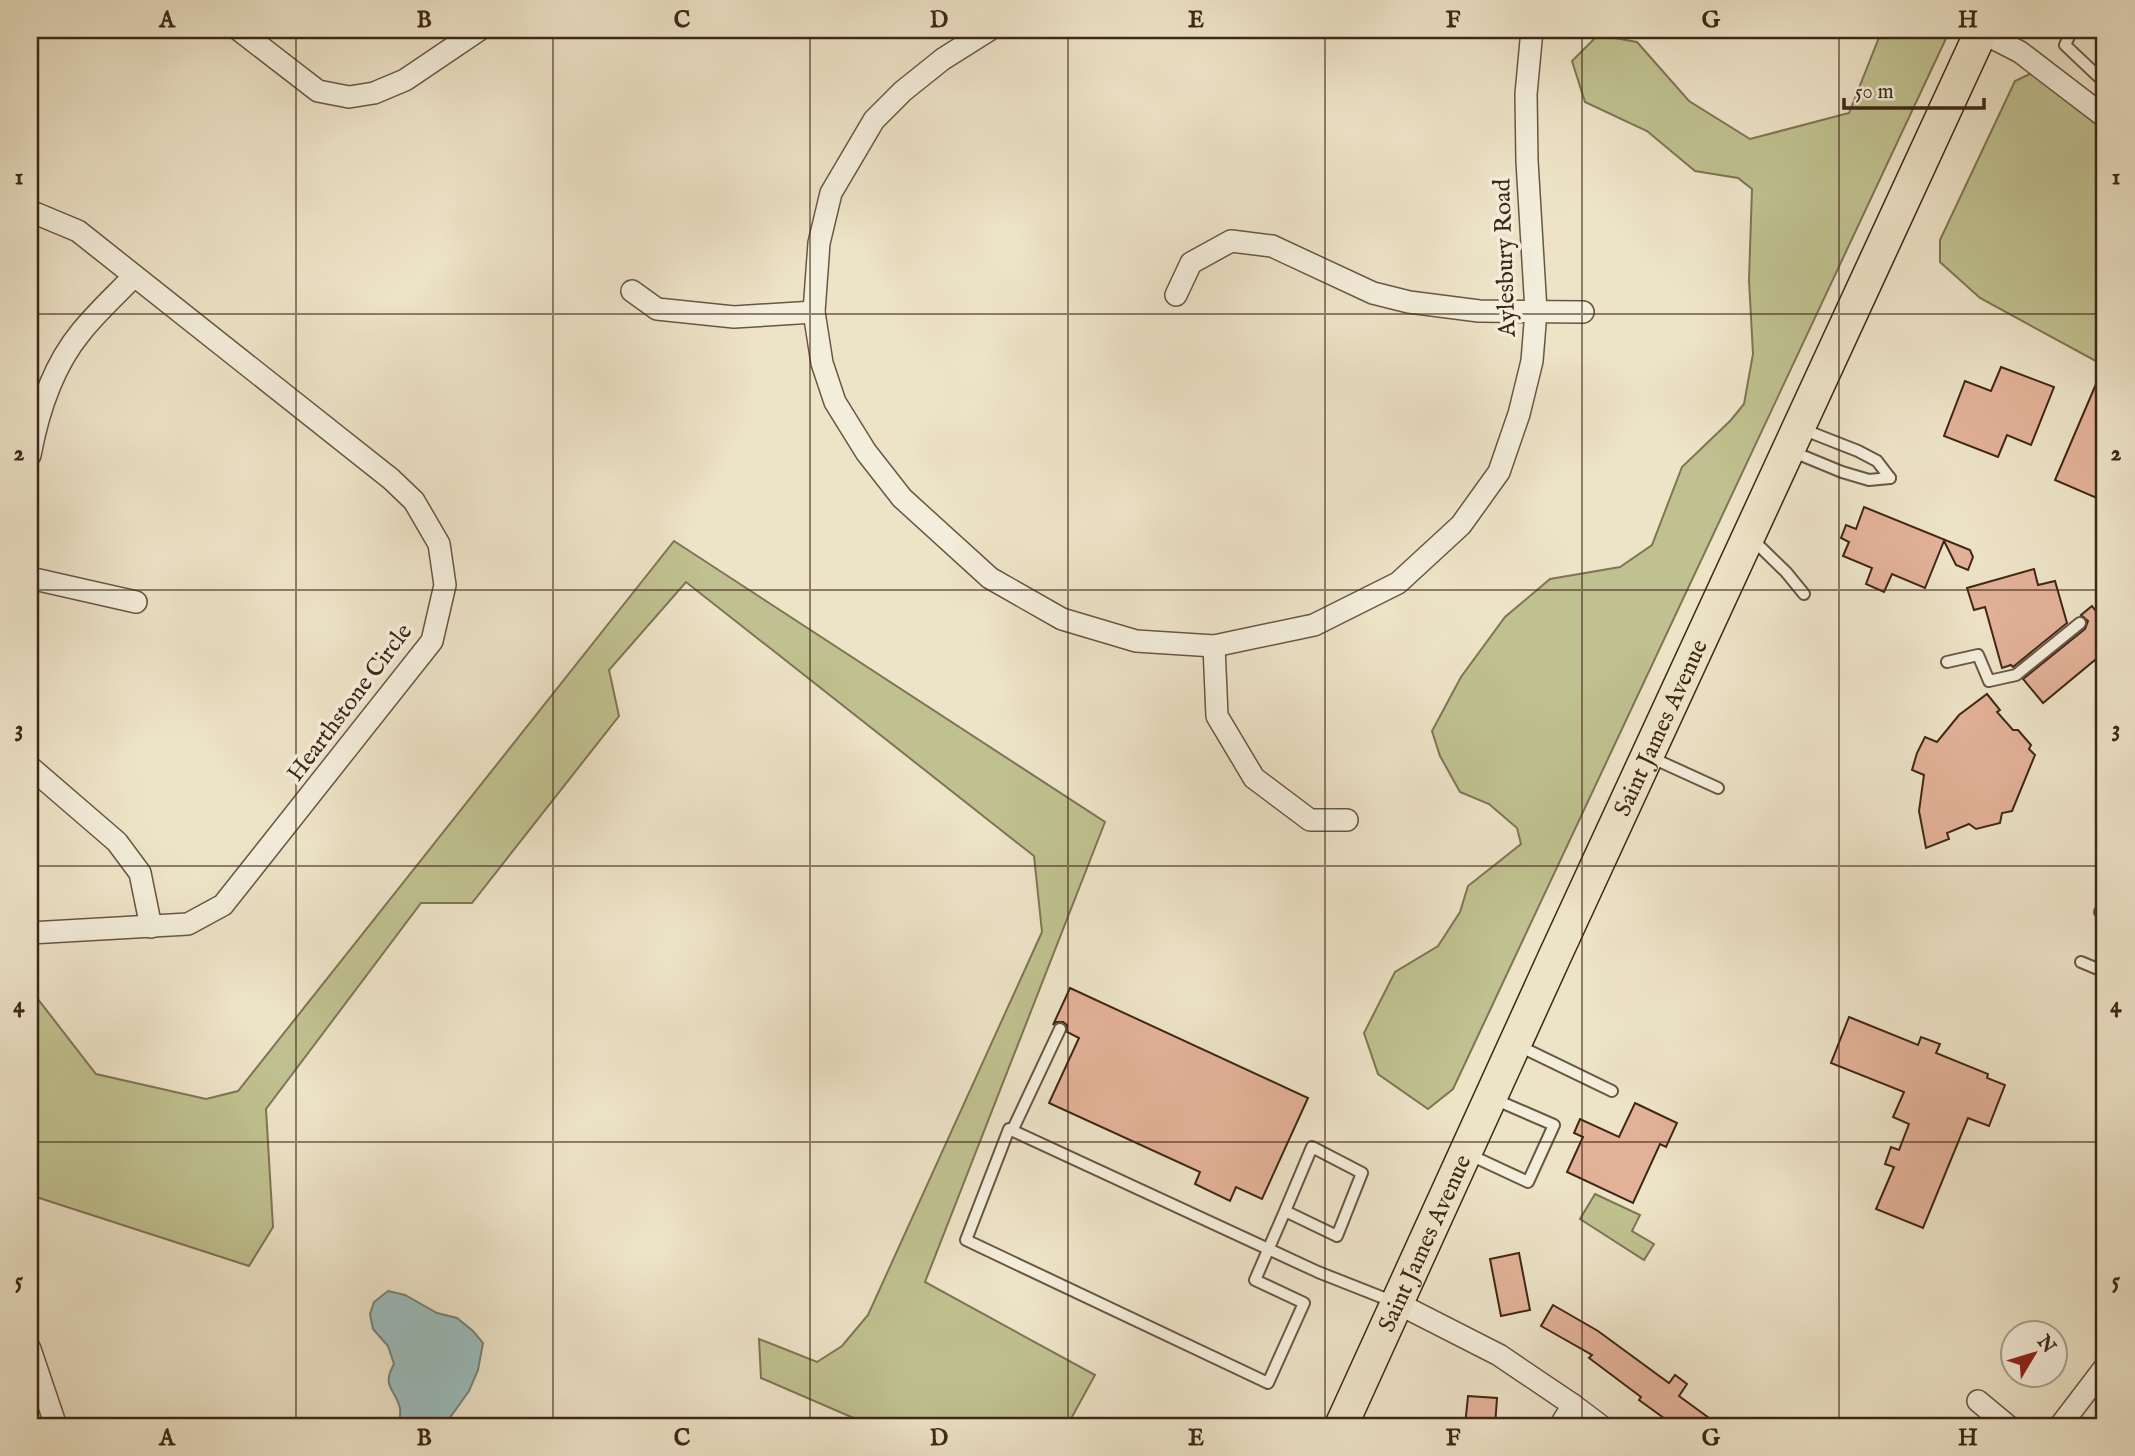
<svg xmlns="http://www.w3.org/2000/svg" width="2135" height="1456" viewBox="0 0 2135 1456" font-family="'IM FELL English',serif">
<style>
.green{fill:#c0c190;stroke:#807453;stroke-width:2}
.water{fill:#9bbdbd;stroke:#76817a;stroke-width:2}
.building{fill:#e3b198;stroke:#3f2716;stroke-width:2}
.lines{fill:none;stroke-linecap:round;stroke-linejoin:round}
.service-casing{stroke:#6a5642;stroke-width:14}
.minor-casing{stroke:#6a5642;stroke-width:24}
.primary-casing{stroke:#3f2716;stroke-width:35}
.service{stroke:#f3eddb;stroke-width:10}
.minor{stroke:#f3eddb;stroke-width:21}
.primary{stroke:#ede3c7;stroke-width:32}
.grid{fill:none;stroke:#3f2716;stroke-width:2;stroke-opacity:0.55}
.labels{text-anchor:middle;stroke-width:7;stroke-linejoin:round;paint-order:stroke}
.street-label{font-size:24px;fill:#3f2716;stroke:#f3eddb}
.neatline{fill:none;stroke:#3f2716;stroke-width:2.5}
.grid-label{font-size:23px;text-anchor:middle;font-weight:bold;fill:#3f2716}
</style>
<rect width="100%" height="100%" fill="#ede3c7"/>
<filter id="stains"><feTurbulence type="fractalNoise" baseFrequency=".00286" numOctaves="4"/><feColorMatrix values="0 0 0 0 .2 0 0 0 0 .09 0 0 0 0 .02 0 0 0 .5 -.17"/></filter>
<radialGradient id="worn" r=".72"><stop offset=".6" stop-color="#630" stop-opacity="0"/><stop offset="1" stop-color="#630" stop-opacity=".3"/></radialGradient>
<g class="green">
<path d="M1882 30H1950L1453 1089 1428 1109 1378 1074 1364 1033 1395 972 1438 946 1460 912 1468 886 1521 844 1517 828 1489 804 1460 792 1440 756 1432 731 1461 677 1505 617 1550 579 1620 567 1652 545 1682 467 1731 420 1744 404 1753 354 1749 280 1752 189 1738 178 1695 171 1647 131 1585 102 1572 61 1598 35 1637 42 1689 101 1750 139 1849 113Z"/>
<path d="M2032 73 2105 131V366L1980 298 1940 262V240L2015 81Z"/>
<path d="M674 541 1105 822 925 1282 1095 1375 1067 1426H872L761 1378 759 1339 817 1362 842 1346 868 1315 1042 932 1034 856 686 582 609 670 619 716 472 903H421L266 1109 273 1227 249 1266 30 1195V989L96 1074 206 1099 238 1091Z"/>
<path d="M1595 1194 1640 1215 1632 1231 1654 1244 1644 1260 1580 1219Z"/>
</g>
<path class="water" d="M388 1291 405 1295 437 1313 457 1318 473 1331 483 1343 478 1370 469 1391 444 1426H399C399 1421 401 1413 400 1408 395 1388 381 1387 394 1364L388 1346 373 1329 370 1314 374 1302Z"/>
<g class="building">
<path d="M2105 363V483L2099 499 2055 480Z"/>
<path d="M2001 367 2054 387 2031 445 2007 435 1998 457 1944 436 1965 381 1991 391Z"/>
<path d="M1864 507 1970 550 1973 557 1968 570 1956 565 1944 541 1925 588 1892 574 1884 592 1866 584 1872 568 1843 556 1849 542 1841 538 1846 525 1856 529Z"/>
<path d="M2034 569 2038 585 2055 581 2067 623 2013 667 2011 665 2002 668 1985 607 1974 610 1967 588Z"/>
<path d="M2092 606 2105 623V672L2095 660 2043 703 2023 679 2085 629 2088 621 2081 615Z"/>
<path d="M1987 694 2000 710 1997 712 2013 730H2018L2031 745 2029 749 2035 755 2012 811 2002 813 2000 823 1976 829 1969 824 1947 833 1949 839 1926 848 1919 811 1924 775 1912 770 1917 753 1925 737 1937 742 1959 715Z"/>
<path d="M1070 988 1308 1098 1262 1199 1236 1187 1230 1201 1195 1184 1200 1172 1049 1103 1079 1038 1067 1032V1025L1063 1022H1056L1053 1025Z"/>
<path d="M1849 1017 1918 1045 1921 1037 1940 1044 1936 1053 1988 1074 1987 1078 2005 1085 1989 1126 1968 1118 1923 1228 1876 1209 1894 1167 1885 1164 1891 1147 1899 1150 1909 1124 1893 1117 1904 1092 1831 1063Z"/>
<path d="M1635 1103 1677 1123 1666 1147 1660 1144 1633 1203 1567 1172 1583 1137 1574 1133 1580 1119 1619 1137Z"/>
<path d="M1519 1253 1530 1310 1501 1316 1490 1259Z"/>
<path d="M1553 1305 1598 1331 1669 1383 1675 1375 1687 1384 1679 1396 1720 1426H1675L1639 1400 1641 1397 1589 1358 1592 1355 1541 1326Z"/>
<path d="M1468 1396 1497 1398 1495 1426H1465Z"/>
</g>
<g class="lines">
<g class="service-casing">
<g id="service">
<path d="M2072 30 2065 45 2102 80 2105 74"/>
<path d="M1802 429 1858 451 1877 461 1890 478"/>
<path d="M1791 451 1842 472 1869 480 1890 478"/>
<path d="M1751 538 1786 572 1804 594"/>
<path d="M1947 662 1978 655 1989 681 2016 675 2080 623"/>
<path d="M1650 757 1718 788"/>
<path d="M2100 912 2105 910"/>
<path d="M2081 962 2105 972"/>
<path d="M1517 1045 1612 1091"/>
<path d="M1012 1131 1060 1029"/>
<path d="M1468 1154 1528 1182 1554 1125 1494 1099"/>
<path d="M1285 1211 1312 1147 1362 1173 1337 1236 1285 1211 1255 1280 1304 1303 1268 1383 966 1240 1009 1129 1318 1272 1394 1302"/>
</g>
</g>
<g class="minor-casing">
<g id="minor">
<path d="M239 30 318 91 349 97 374 93 405 80 479 30"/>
<path d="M989 30 943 59 903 91 874 120 831 193 819 243 814 312 822 363 835 402 866 452 902 498 990 578 1062 619 1136 641 1214 646 1314 625 1398 583 1461 525 1499 472 1519 414 1532 361 1536 311 1527 161 1526 94 1532 30"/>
<path d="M1981 32 2020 52 2105 117"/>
<path d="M30 211 78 231 391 479 414 501 439 544 445 585 432 641 223 905 188 924 30 933"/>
<path d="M632 291 657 309 734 317 814 312"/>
<path d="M1176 295 1191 263 1231 241 1272 246 1373 293 1409 302 1479 311 1583 312"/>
<path d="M30 455C38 412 53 366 81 332 97 312 116 295 133 277"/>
<path d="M30 578 136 602"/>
<path d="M1214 646 1217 716 1254 778 1310 820H1347"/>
<path d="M30 767 117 842 140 873 151 927"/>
<path d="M1397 1303 1499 1355 1573 1405 1601 1426"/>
<path d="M30 1349 56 1426"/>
<path d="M1978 1401 2008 1426"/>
<path d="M1560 1426 1573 1405"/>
<path d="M2060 1426 2105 1367"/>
</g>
</g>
<g class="primary-casing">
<g id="primary">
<path id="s1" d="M1341 1426 1554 958 1982 30"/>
</g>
</g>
<use href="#service" class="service"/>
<use href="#minor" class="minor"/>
<use href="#primary" class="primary"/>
</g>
<path class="grid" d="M296 30V1426M553 30V1426M810 30V1426M1068 30V1426M1325 30V1426M1582 30V1426M1839 30V1426M30 314H2105M30 590H2105M30 866H2105M30 1142H2105"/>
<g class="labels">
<g class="street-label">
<text transform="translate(1504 258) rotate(-92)" y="8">Aylesbury Road</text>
<text transform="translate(349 702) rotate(-53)" y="8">Hearthstone Circle</text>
<text dy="8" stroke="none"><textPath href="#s1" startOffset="768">Saint James Avenue</textPath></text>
<text dy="8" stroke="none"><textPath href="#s1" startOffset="201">Saint James Avenue</textPath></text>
</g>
</g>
<rect width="2135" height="1456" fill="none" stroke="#ede3c7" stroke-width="77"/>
<g transform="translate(2034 1354) rotate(52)"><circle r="33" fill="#f3eddb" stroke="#ab9e8c" stroke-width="2"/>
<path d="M0-5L12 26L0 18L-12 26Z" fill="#8f2418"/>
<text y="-10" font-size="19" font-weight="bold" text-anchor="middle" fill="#3f2716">N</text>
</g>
<path d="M1844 98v10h140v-10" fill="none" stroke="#3f2716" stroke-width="3.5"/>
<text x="1855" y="98" font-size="21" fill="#3f2716" stroke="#f3eddb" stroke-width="5" paint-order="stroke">50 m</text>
<rect x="38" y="38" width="2058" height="1380" class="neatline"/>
<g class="grid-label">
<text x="167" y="27">A</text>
<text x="424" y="27">B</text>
<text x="682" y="27">C</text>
<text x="939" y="27">D</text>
<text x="1196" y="27">E</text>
<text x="1453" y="27">F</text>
<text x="1711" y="27">G</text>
<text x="1968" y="27">H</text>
<text x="19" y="184">1</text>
<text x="2116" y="184">1</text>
<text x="19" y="460">2</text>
<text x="2116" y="460">2</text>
<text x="19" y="736">3</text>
<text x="2116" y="736">3</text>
<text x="19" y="1012">4</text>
<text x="2116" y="1012">4</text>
<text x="19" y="1288">5</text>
<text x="2116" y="1288">5</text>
<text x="167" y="1445">A</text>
<text x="424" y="1445">B</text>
<text x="682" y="1445">C</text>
<text x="939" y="1445">D</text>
<text x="1196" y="1445">E</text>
<text x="1453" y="1445">F</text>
<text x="1711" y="1445">G</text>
<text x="1968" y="1445">H</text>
</g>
<rect width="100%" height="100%" filter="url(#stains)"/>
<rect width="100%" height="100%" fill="url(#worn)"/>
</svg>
